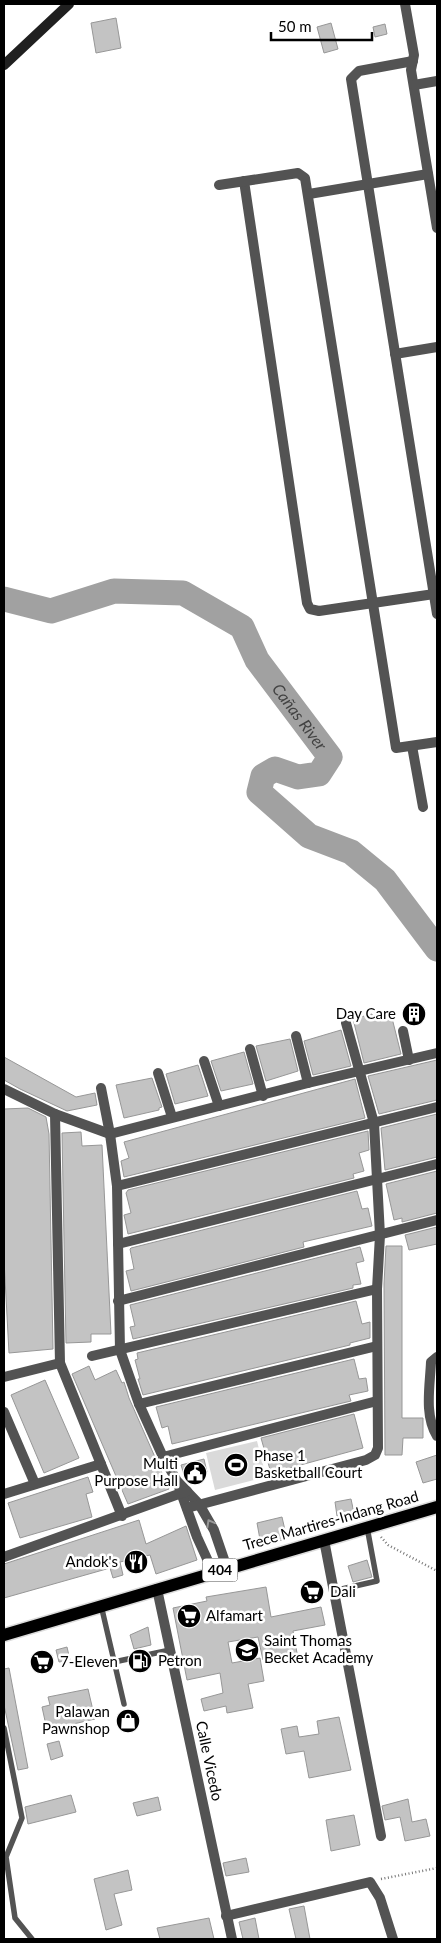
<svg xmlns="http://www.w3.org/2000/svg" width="441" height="1943" viewBox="0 0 441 1943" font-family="Lato,sans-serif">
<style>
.green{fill:#dadada}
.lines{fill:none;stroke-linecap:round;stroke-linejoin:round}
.river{stroke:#a1a1a1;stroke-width:25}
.building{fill:#c3c3c3;stroke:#979797}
.primary-casing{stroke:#dbdbdb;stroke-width:15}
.path{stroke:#757575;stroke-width:2.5;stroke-dasharray:1 2.5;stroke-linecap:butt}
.service{stroke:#535353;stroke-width:5.5}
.minor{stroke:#535353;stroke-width:10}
.tertiary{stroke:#535353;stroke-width:10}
.secondary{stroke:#202020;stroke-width:10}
.primary{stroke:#000;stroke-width:12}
.oneway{stroke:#989898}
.labels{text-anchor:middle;stroke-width:5;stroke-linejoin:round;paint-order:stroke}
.shield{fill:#fff;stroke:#4c4c4c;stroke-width:1}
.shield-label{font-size:14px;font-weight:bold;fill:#000}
.poi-label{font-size:15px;fill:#000;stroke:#fff;text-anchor:start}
.street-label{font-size:15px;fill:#000;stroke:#fff}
.water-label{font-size:16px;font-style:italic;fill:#424242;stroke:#fff}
</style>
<rect width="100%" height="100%" fill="#fff"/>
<path class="green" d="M257 1441 266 1477 215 1490 206 1453Z"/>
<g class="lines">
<path class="river" id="s1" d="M4 599 51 611 114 591 183 593 242 627 257 660 330 757 319 774 298 777 275 769 263 776 259 792 309 836 351 852 385 880 437 949"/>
</g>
<g class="building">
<path d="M116 18 121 48 96 53 91 23Z"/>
<path d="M331 23 338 49 324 53 317 27Z"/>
<path d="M385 24 387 34 375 37 373 27Z"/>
<path d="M418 1005 422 1019 410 1022 406 1008Z"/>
<path d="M372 1014 374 1020 392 1018 401 1054 364 1063 353 1019Z"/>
<path d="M341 1030 351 1066 313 1075 304 1041Z"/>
<path d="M290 1039 298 1071 266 1081 256 1046Z"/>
<path d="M244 1052 253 1084 221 1091 211 1061Z"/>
<path d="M4 1057 76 1097 95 1093 97 1105 67 1111 20 1089 4 1080Z"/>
<path d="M437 1060V1100L379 1114 368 1076Z"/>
<path d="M198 1065 208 1096 175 1104 166 1074Z"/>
<path d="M152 1078 162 1107 159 1108V1110L124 1118 116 1085Z"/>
<path d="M355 1079 365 1118 124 1177 121 1161 129 1158 124 1142Z"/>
<path d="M28 1108 46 1117 49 1134 53 1349 9 1353 4 1260V1109Z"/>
<path d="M437 1114V1157L385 1170 381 1128Z"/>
<path d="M368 1131 369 1150 359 1153 364 1171 353 1174 354 1178 128 1234 124 1215 131 1213 126 1193 128 1190Z"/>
<path d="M81 1132 82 1146 102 1145 111 1334H91V1342L66 1343 62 1133Z"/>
<path d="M437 1171V1213L402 1222V1218L394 1220 386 1184Z"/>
<path d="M357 1191 362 1209 368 1208 372 1226 303 1242 304 1247 131 1291 126 1271 134 1269 130 1249 131 1248Z"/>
<path d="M437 1227V1244L409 1250 405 1235Z"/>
<path d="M386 1246H402V1418H423V1438H403L402 1455H385L384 1284Z"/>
<path d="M360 1247 364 1261 356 1263 361 1284 353 1285V1288L133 1339 130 1327 135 1326 130 1305Z"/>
<path d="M356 1301 362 1324 370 1322V1338L350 1343V1345L143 1395 138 1379H140L135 1360 138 1359 137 1353Z"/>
<path d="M354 1359 359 1379 366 1378 368 1391 349 1395 351 1401 172 1444 168 1426 162 1428 156 1407Z"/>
<path d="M89 1366 95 1380 116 1370 122 1383 124 1382 129 1398 169 1489 128 1504 72 1374Z"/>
<path d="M45 1380 79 1458 44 1473 11 1395Z"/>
<path d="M354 1414 363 1448 271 1473 261 1438Z"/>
<path d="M437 1455V1479L423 1483 416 1462Z"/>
<path d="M204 1459 207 1472 186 1481 181 1465Z"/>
<path d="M88 1477 93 1492 86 1494 92 1517 20 1538 8 1503Z"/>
<path d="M351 1499 354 1513 337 1516 335 1502Z"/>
<path d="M282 1517 287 1539 261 1545 257 1523Z"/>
<path d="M139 1520 146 1544 186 1526 197 1560 156 1574 150 1555 120 1562 123 1575 113 1578 110 1568 4 1598V1564Z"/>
<path d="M367 1560 372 1577 353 1582 348 1566Z"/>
<path d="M266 1587 271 1617 321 1607 325 1625 293 1631 297 1653 278 1657 263 1660 258 1637 228 1642 232 1663 260 1658 264 1681 248 1684 253 1708 227 1713 226 1706 204 1711 201 1699 223 1693 220 1673 187 1680 173 1608 207 1601 206 1597Z"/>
<path d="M148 1627 151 1645 134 1649 130 1635Z"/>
<path d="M67 1647 70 1660 59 1662 56 1650Z"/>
<path d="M9 1668 28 1768 18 1770 4 1705V1669Z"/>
<path d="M88 1689 95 1719 47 1730 42 1707 50 1705 48 1697Z"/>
<path d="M339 1717 351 1770 309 1778 304 1751 286 1754 281 1729 297 1726 299 1737 319 1734 317 1721Z"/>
<path d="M59 1741 63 1756 51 1760 47 1744Z"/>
<path d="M71 1795 76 1812 28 1824 25 1807Z"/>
<path d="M158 1797 161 1810 137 1816 133 1803Z"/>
<path d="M408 1799 412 1822 426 1819 430 1836 405 1841 400 1817 385 1820 382 1806Z"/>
<path d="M354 1815 360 1845 331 1851 326 1820Z"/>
<path d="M246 1858 249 1872 226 1876 223 1863Z"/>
<path d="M128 1870 132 1890 114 1894 122 1925 106 1930 94 1879Z"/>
<path d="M304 1906 310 1939H296L289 1909Z"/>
<path d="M209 1918 214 1939H160L157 1928Z"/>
<path d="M255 1918 259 1939H243L239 1922Z"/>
</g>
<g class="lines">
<g class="primary-casing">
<path id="primary" d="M4 1635 437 1507"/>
</g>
<g class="path">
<path d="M381 1537 388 1545 437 1571"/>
<path d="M381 1879 437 1868"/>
</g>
<g class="service">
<path d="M333 1591 377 1581 367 1527"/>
<path d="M101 1605 124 1704"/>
<path d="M114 1662 170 1650"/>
<path d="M4 1728 22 1818 6 1857 15 1918 32 1939"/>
</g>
<g class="minor">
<path d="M405 4 414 55 411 70 437 228"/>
<path d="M413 61 359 71 351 79 437 614"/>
<path d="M414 85 437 81"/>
<path d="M244 181 307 603 310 609 319 611 434 594"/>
<path d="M219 185 298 173 305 178 396 748 437 742"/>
<path d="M309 194 428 174"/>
<path d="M395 354 437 347"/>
<path d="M412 746 423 807"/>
<path d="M403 1031 409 1060"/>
<path d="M296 1036 308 1083"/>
<path d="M250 1049 263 1096"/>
<path d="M204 1061 219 1106"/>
<path d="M158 1073 172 1117"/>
<path d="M101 1088 110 1134 117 1186 120 1350 139 1404 163 1457 177 1481 199 1504 214 1530 227 1568"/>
<path d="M4 1089 55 1114 110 1134 308 1083 437 1053"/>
<path d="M55 1114 60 1363 122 1516"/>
<path d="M117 1186 437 1107"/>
<path d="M118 1244 437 1164"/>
<path d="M118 1301 437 1220"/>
<path d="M92 1356 377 1289"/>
<path d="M437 1357 431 1362C430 1386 424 1415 437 1436"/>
<path d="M4 1377 60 1363"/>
<path d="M139 1404 377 1346"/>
<path d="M4 1412 35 1484"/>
<path d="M163 1457 377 1401"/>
<path d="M179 1487 197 1537 213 1572"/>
<path d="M4 1494 101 1464"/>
<path d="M187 1508 366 1460 375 1455 378 1448 377 1289 380 1235 374 1123 346 1023"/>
<path d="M324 1540 381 1836"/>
<path d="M4 1557 187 1491"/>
<path d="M226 1916 370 1882 380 1898 393 1939"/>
</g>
<path class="tertiary" d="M157 1589 232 1939"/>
<path class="secondary" d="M4 65 69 4"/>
<use href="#primary" class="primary"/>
</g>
<defs><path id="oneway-chevron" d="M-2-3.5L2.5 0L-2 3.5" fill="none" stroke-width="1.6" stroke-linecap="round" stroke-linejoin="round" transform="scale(1.25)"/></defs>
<use class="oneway" href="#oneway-chevron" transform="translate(210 1523) rotate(-119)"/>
<defs>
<g id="building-disc" transform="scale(1.25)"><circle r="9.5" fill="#000" stroke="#fff"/><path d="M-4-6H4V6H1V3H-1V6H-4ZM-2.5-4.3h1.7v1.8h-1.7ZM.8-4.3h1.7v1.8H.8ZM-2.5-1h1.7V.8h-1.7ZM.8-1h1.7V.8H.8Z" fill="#fff"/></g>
<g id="stadium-disc" transform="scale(1.25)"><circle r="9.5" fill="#000" stroke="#fff"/><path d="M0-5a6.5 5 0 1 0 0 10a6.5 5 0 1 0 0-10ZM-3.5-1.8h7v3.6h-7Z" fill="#fff"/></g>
<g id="civic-disc" transform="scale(1.25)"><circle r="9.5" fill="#000" stroke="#fff"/><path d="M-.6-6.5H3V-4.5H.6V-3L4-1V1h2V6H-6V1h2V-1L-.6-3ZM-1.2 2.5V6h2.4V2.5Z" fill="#fff"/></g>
<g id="restaurant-disc" transform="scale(1.25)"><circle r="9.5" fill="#000" stroke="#fff"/><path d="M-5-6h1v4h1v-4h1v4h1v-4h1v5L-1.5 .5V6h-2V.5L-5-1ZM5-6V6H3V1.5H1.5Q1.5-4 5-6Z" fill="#fff"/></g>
<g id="supermarket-disc" transform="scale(1.25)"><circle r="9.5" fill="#000" stroke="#fff"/><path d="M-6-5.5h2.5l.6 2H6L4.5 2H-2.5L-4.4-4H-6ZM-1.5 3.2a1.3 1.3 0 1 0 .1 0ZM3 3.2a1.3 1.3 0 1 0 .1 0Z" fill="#fff"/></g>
<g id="school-disc" transform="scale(1.25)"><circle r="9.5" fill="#000" stroke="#fff"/><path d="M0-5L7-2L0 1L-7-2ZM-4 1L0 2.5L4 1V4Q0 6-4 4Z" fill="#fff"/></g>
<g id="fuel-disc" transform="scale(1.25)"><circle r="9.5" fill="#000" stroke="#fff"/><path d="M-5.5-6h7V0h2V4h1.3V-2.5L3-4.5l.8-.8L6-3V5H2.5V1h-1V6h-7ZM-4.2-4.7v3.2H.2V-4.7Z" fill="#fff"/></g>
<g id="shop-disc" transform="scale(1.25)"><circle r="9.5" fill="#000" stroke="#fff"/><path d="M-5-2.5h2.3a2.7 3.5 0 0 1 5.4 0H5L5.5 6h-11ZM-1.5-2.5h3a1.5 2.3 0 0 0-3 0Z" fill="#fff"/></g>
</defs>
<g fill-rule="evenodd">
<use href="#building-disc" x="414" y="1014"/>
<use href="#stadium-disc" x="236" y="1465"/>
<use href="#civic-disc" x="195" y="1473"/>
<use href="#restaurant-disc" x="136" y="1562"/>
<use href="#supermarket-disc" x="312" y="1592"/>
<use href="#supermarket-disc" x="189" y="1616"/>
<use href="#school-disc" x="247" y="1650"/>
<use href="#fuel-disc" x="140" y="1661"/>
<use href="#supermarket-disc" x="42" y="1662"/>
<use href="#shop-disc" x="128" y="1721"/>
</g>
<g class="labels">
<rect class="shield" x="202.5" y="1558.5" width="35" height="23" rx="4"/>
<g class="shield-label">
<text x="220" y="1575">404</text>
</g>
<g class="poi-label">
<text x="396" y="1019" text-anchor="end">Day Care</text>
<text x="254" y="1461">Phase 1<tspan x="254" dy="17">Basketball Court</tspan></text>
<text x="178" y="1469" text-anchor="end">Multi<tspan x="178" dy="17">Purpose Hall</tspan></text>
<text x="118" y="1567" text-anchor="end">Andok's</text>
<text x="330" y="1597">Dali</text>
<text x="206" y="1621">Alfamart</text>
<text x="264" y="1646">Saint Thomas<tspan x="264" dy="17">Becket Academy</tspan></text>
<text x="158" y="1666">Petron</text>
<text x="60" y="1667">7-Eleven</text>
<text x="110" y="1717" text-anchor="end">Palawan<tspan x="110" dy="17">Pawnshop</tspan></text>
</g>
<g class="street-label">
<text transform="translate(331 1521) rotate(-16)" y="5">Trece Martires-Indang Road</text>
<text transform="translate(209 1761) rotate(78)" y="5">Calle Vicedo</text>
</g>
<g class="water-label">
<text dy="6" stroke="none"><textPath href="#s1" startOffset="359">Cañas River</textPath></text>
</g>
</g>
<rect width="441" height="1943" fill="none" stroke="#000000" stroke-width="10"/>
<path d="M271 32v8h101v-8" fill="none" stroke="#000000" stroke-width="2.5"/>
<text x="278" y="32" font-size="15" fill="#000000" stroke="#ffffff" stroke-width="4" paint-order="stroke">50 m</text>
</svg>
